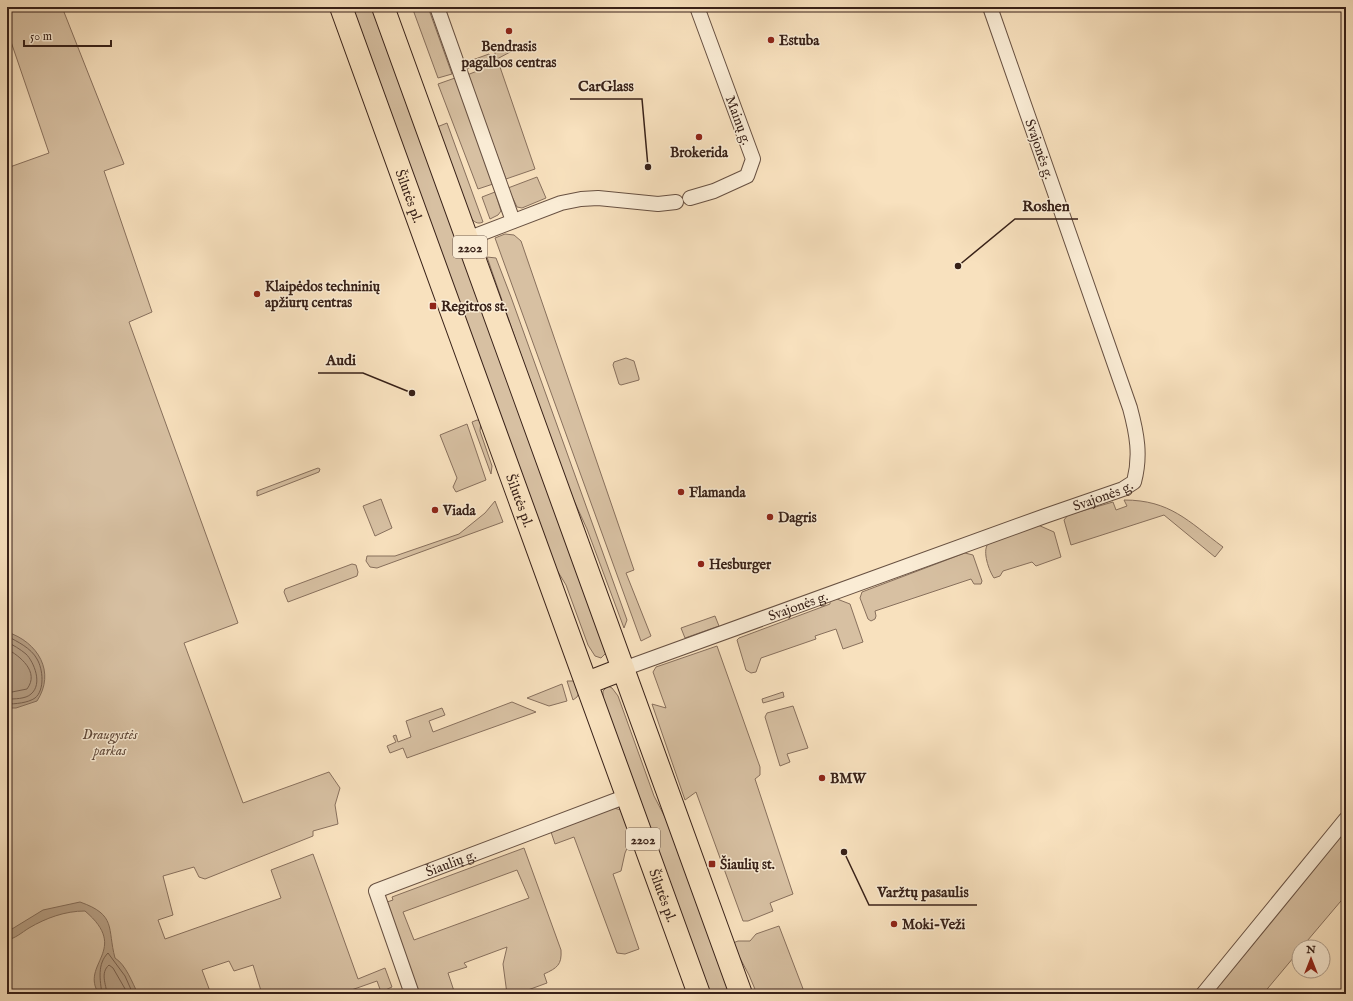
<svg xmlns="http://www.w3.org/2000/svg" width="1353" height="1001" viewBox="0 0 1353 1001" font-family="'IM FELL English',serif">
<style>
.green{fill:#d7c0a2;stroke:#88705d;fill-rule:evenodd}
.water{fill:#b7a086;stroke:#846d5a}
.lines{fill:none;stroke-linecap:round;stroke-linejoin:round}
.shore{stroke:#78604f;stroke-width:1}
.street-casing{stroke:#685142;stroke-width:16}
.primary-casing{stroke:#382118;stroke-width:24}
.street{stroke:#faecd5;stroke-width:14}
.primary{stroke:#f8e1be;stroke-width:22}
.poi-dot{fill:#8f2418;stroke:#faecd5;stroke-width:1.5}
.labels{text-anchor:middle;stroke-width:3;stroke-linejoin:round;paint-order:stroke}
.shield{fill:#faecd5;stroke:#725e51;stroke-width:1}
.shield-label{font-size:13px;font-weight:bold;fill:#382118}
.poi-label{font-size:14px;font-weight:bold;fill:#382118;stroke:#faecd5;text-anchor:start}
.street-label{font-size:14px;fill:#382118;stroke:#faecd5}
.park-label{font-size:14px;font-style:italic;fill:#60493a;stroke:#faecd5}
.leader{fill:none;stroke:#382118;stroke-width:1.5}
.callout-dot{fill:#382118;stroke:#faecd5;stroke-width:1.5}
.callout-label{font-size:15px;text-anchor:middle;font-weight:bold;fill:#382118;stroke:#faecd5;stroke-width:3;stroke-linejoin:round;paint-order:stroke}
</style>
<rect width="100%" height="100%" fill="#f8e1be"/>
<filter id="stains"><feTurbulence type="fractalNoise" baseFrequency=".005" numOctaves="4"/><feColorMatrix values="0 0 0 0 .2 0 0 0 0 .09 0 0 0 0 .02 0 0 0 .5 -.17"/></filter>
<radialGradient id="worn" r=".72"><stop offset=".6" stop-color="#630" stop-opacity="0"/><stop offset="1" stop-color="#630" stop-opacity=".3"/></radialGradient>
<g class="green">
<path d="M7 7H62L124 164 104 171 152 312 129 322 238 623 184 643 243 803 329 772 340 788 335 805 338 824 313 831V836L205 879 199 877 194 867 163 876 173 915 158 920 165 939 281 898 271 870 313 854 358 979 385 968 392 987 381 992 377 981 340 994H262L253 965 234 971 229 961 202 970 211 994H7V168L49 153 7 30Z"/>
<path d="M351 7H372L606 653 601 658 595 656 588 645 566 585 552 562Z"/>
<path d="M412 7H428L452 74 438 78Z"/>
<path d="M492 45 513 49 512 51 497 59Z"/>
<path d="M489 54 492 60 466 69 464 63Z"/>
<path d="M495 64 500 67 535 169 506 179 467 75Z"/>
<path d="M455 78 493 184 478 189 438 84Z"/>
<path d="M447 123 483 222C477 225 474 221 470 218L437 127Z"/>
<path d="M537 177 546 198 522 208 517 207 508 188Z"/>
<path d="M495 192 501 211 498 215 490 219 482 197Z"/>
<path d="M505 234 514 235 521 241 634 570 626 573 651 636 641 641 495 238Z"/>
<path d="M487 257 496 258 511 297 627 620 624 628 587 529 564 479Z"/>
<path d="M626 358 634 361 639 378V380L621 385 619 384 613 365 614 362Z"/>
<path d="M477 420 481 421 480 431 492 466 491 474 472 422Z"/>
<path d="M467 424 486 480 456 492 453 487 457 478 440 435Z"/>
<path d="M318 468 320 469 319 472 257 496V491Z"/>
<path d="M381 499 392 528 375 536 363 506Z"/>
<path d="M1124 500C1170 500 1188 521 1223 547L1215 557 1164 515 1071 545 1064 520 1068 515 1113 502 1116 510 1127 506Z"/>
<path d="M495 501 503 522 377 568 370 567 366 561 367 556H395L459 534 485 513Z"/>
<path d="M1038 525 1054 532 1061 557 1036 566 1032 562 1003 571 1000 576 994 578C989 571 982 551 988 544Z"/>
<path d="M965 553 973 555 982 581 981 584H974L971 579 875 611 876 616 875 619 871 621 868 619 860 598 862 592Z"/>
<path d="M352 564 356 565 358 572 357 576 288 602 284 592 285 589Z"/>
<path d="M837 599 850 604 863 642 843 649 836 629 815 636 816 639 761 658 756 672 751 673 746 670 737 640 739 638 830 604V601Z"/>
<path d="M715 616 719 626 685 638 681 628Z"/>
<path d="M717 646 760 767V775L755 779 793 894 770 903 773 911 748 921H743L696 792 685 800 652 704 666 708 653 672 656 667Z"/>
<path d="M567 681H574L579 693 577 697 573 700Z"/>
<path d="M562 684 567 701 549 706 527 698Z"/>
<path d="M608 686 612 688 618 696 654 796 668 823 730 994H709L603 699V691Z"/>
<path d="M783 692 784 697 763 703 762 699Z"/>
<path d="M512 702 536 712 407 758 403 748 390 753 387 746 396 742 393 736 396 735 398 742 411 737 406 721 442 708 445 715 429 721 433 732Z"/>
<path d="M793 706 808 748 787 754 790 762 780 766 765 717 767 713Z"/>
<path d="M614 808 621 810 632 837 625 853 621 871 613 874 639 949 625 954 617 953 574 837 555 844 551 832Z"/>
<path d="M1346 829V895L1302 947H1299V951L1263 994H1211Z"/>
<path d="M524 848 561 950C562 965 557 968 544 974L547 983 517 994H507L503 964 507 947 464 963 467 967 448 973 455 994H417L387 902 393 900 392 897ZM517 870 529 898 414 940 403 912Z"/>
<path d="M779 926 805 994H757L749 975 733 945V943L738 941H750L756 934Z"/>
</g>
<g class="water">
<path d="M7 632C38 642 56 672 37 701L16 708H7Z"/>
<path d="M80 902C117 915 107 928 115 958 126 965 132 982 138 994H99C79 964 131 950 85 911 65 911 46 918 29 928 21 933 16 938 7 940V932L43 910Z"/>
</g>
<g class="lines">
<g class="shore">
<path d="M7 636C18 642 31 648 37 659 43 669 45 690 35 698 28 703 15 704 7 704"/>
<path d="M7 642C13 645 20 649 26 654 34 662 43 684 31 694 26 699 14 699 7 699"/>
<path d="M7 649C20 656 40 672 27 689L7 693"/>
<path d="M102 994C100 980 97 964 108 953L125 976 133 994"/>
<path d="M107 994C106 984 100 973 109 965L113 968 128 994"/>
</g>
<g class="street-casing">
<g id="street">
<path d="M437 7 513 221"/>
<path d="M690 198 714 191 747 176 753 159 697 7"/>
<path d="M467 239 561 203 581 199 598 198 658 204 676 202"/>
<path id="s1" d="M623 669 1045 516 1123 489 1134 482C1141 456 1137 434 1130 408L990 7"/>
<path id="s2" d="M412 994 376 891 627 796"/>
<path d="M1203 994 1346 819"/>
</g>
</g>
<g class="primary-casing">
<g id="primary">
<path id="s3" d="M341 7 699 994"/>
<path d="M383 7 741 994"/>
<path d="M587 683 623 669"/>
</g>
</g>
<use href="#street" class="street"/>
<use href="#primary" class="primary"/>
</g>
<g class="poi-dot">
<circle cx="509" cy="31" r="4"/>
<circle cx="771" cy="40" r="4"/>
<circle cx="699" cy="137" r="4"/>
<circle cx="257" cy="294" r="4"/>
<rect x="429" y="302" width="8" height="8" rx="2"/>
<circle cx="681" cy="492" r="4"/>
<circle cx="435" cy="510" r="4"/>
<circle cx="770" cy="517" r="4"/>
<circle cx="701" cy="564" r="4"/>
<circle cx="822" cy="778" r="4"/>
<rect x="708" y="860" width="8" height="8" rx="2"/>
<circle cx="894" cy="924" r="4"/>
</g>
<g class="labels">
<g class="shield">
<rect x="453" y="236" width="34" height="22" rx="3"/>
<rect x="626" y="828" width="34" height="22" rx="3"/>
</g>
<g class="shield-label">
<text x="470" y="252">2202</text>
<text x="643" y="844">2202</text>
</g>
<g class="poi-label">
<text x="779" y="45">Estuba</text>
<text x="509" y="51" text-anchor="middle">Bendrasis<tspan x="509" dy="16">pagalbos centras</tspan></text>
<text x="699" y="157" text-anchor="middle">Brokerida</text>
<text x="265" y="291">Klaipėdos techninių<tspan x="265" dy="16">apžiurų centras</tspan></text>
<text x="441" y="311">Regitros st.</text>
<text x="689" y="497">Flamanda</text>
<text x="443" y="515">Viada</text>
<text x="778" y="522">Dagris</text>
<text x="709" y="569">Hesburger</text>
<text x="830" y="783">BMW</text>
<text x="720" y="869">Šiaulių st.</text>
<text x="902" y="929">Moki-Veži</text>
</g>
<g class="street-label">
<text transform="translate(739 120) rotate(70)" y="5">Mainų g.</text>
<text transform="translate(1040 149) rotate(71)" y="5">Svajonės g.</text>
<text dy="5" stroke="none"><textPath href="#s3" startOffset="201">Šilutės pl.</textPath></text>
<text dy="5" stroke="none"><textPath href="#s1" startOffset="510">Svajonės g.</textPath></text>
<text dy="5" stroke="none"><textPath href="#s3" startOffset="525">Šilutės pl.</textPath></text>
<text dy="5" stroke="none"><textPath href="#s1" startOffset="186">Svajonės g.</textPath></text>
<text dy="5" stroke="none"><textPath href="#s2" startOffset="189">Šiaulių g.</textPath></text>
<text dy="5" stroke="none"><textPath href="#s3" startOffset="945">Šilutės pl.</textPath></text>
</g>
<g class="park-label">
<text x="110" y="739">Draugystės<tspan x="110" dy="16">parkas</tspan></text>
</g>
</g>
<path class="leader" d="M648 167L642 99H570M958 266L1015 219H1078M412 393L363 373H318M844 852L869 905H977"/>
<g class="callout-dot">
<circle cx="648" cy="167" r="4"/>
<circle cx="958" cy="266" r="4"/>
<circle cx="412" cy="393" r="4"/>
<circle cx="844" cy="852" r="4"/>
</g>
<g class="callout-label">
<text x="606" y="91">CarGlass</text>
<text x="1046" y="211">Roshen</text>
<text x="341" y="365">Audi</text>
<text x="923" y="897">Varžtų pasaulis</text>
</g>
<rect width="1353" height="1001" fill="none" stroke="#f8e1be" stroke-width="24"/>
<rect x="8" y="8" width="1337" height="985" fill="none" stroke="#382118" stroke-width="2"/>
<rect x="12" y="12" width="1329" height="977" fill="none" stroke="#382118"/>
<g transform="translate(1311 959)"><circle r="19" fill="#faecd5" stroke="#ac9b89"/>
<path d="M0-3L7 15L0 10L-7 15Z" fill="#8f2418"/>
<text y="-6" font-size="11" font-weight="bold" text-anchor="middle" fill="#382118">N</text>
</g>
<path d="M24 40v6h87v-6" fill="none" stroke="#382118" stroke-width="2"/>
<text x="30" y="40" font-size="12" fill="#382118" stroke="#faecd5" stroke-width="3" paint-order="stroke">50 m</text>
<rect width="100%" height="100%" filter="url(#stains)"/>
<rect width="100%" height="100%" fill="url(#worn)"/>
</svg>
